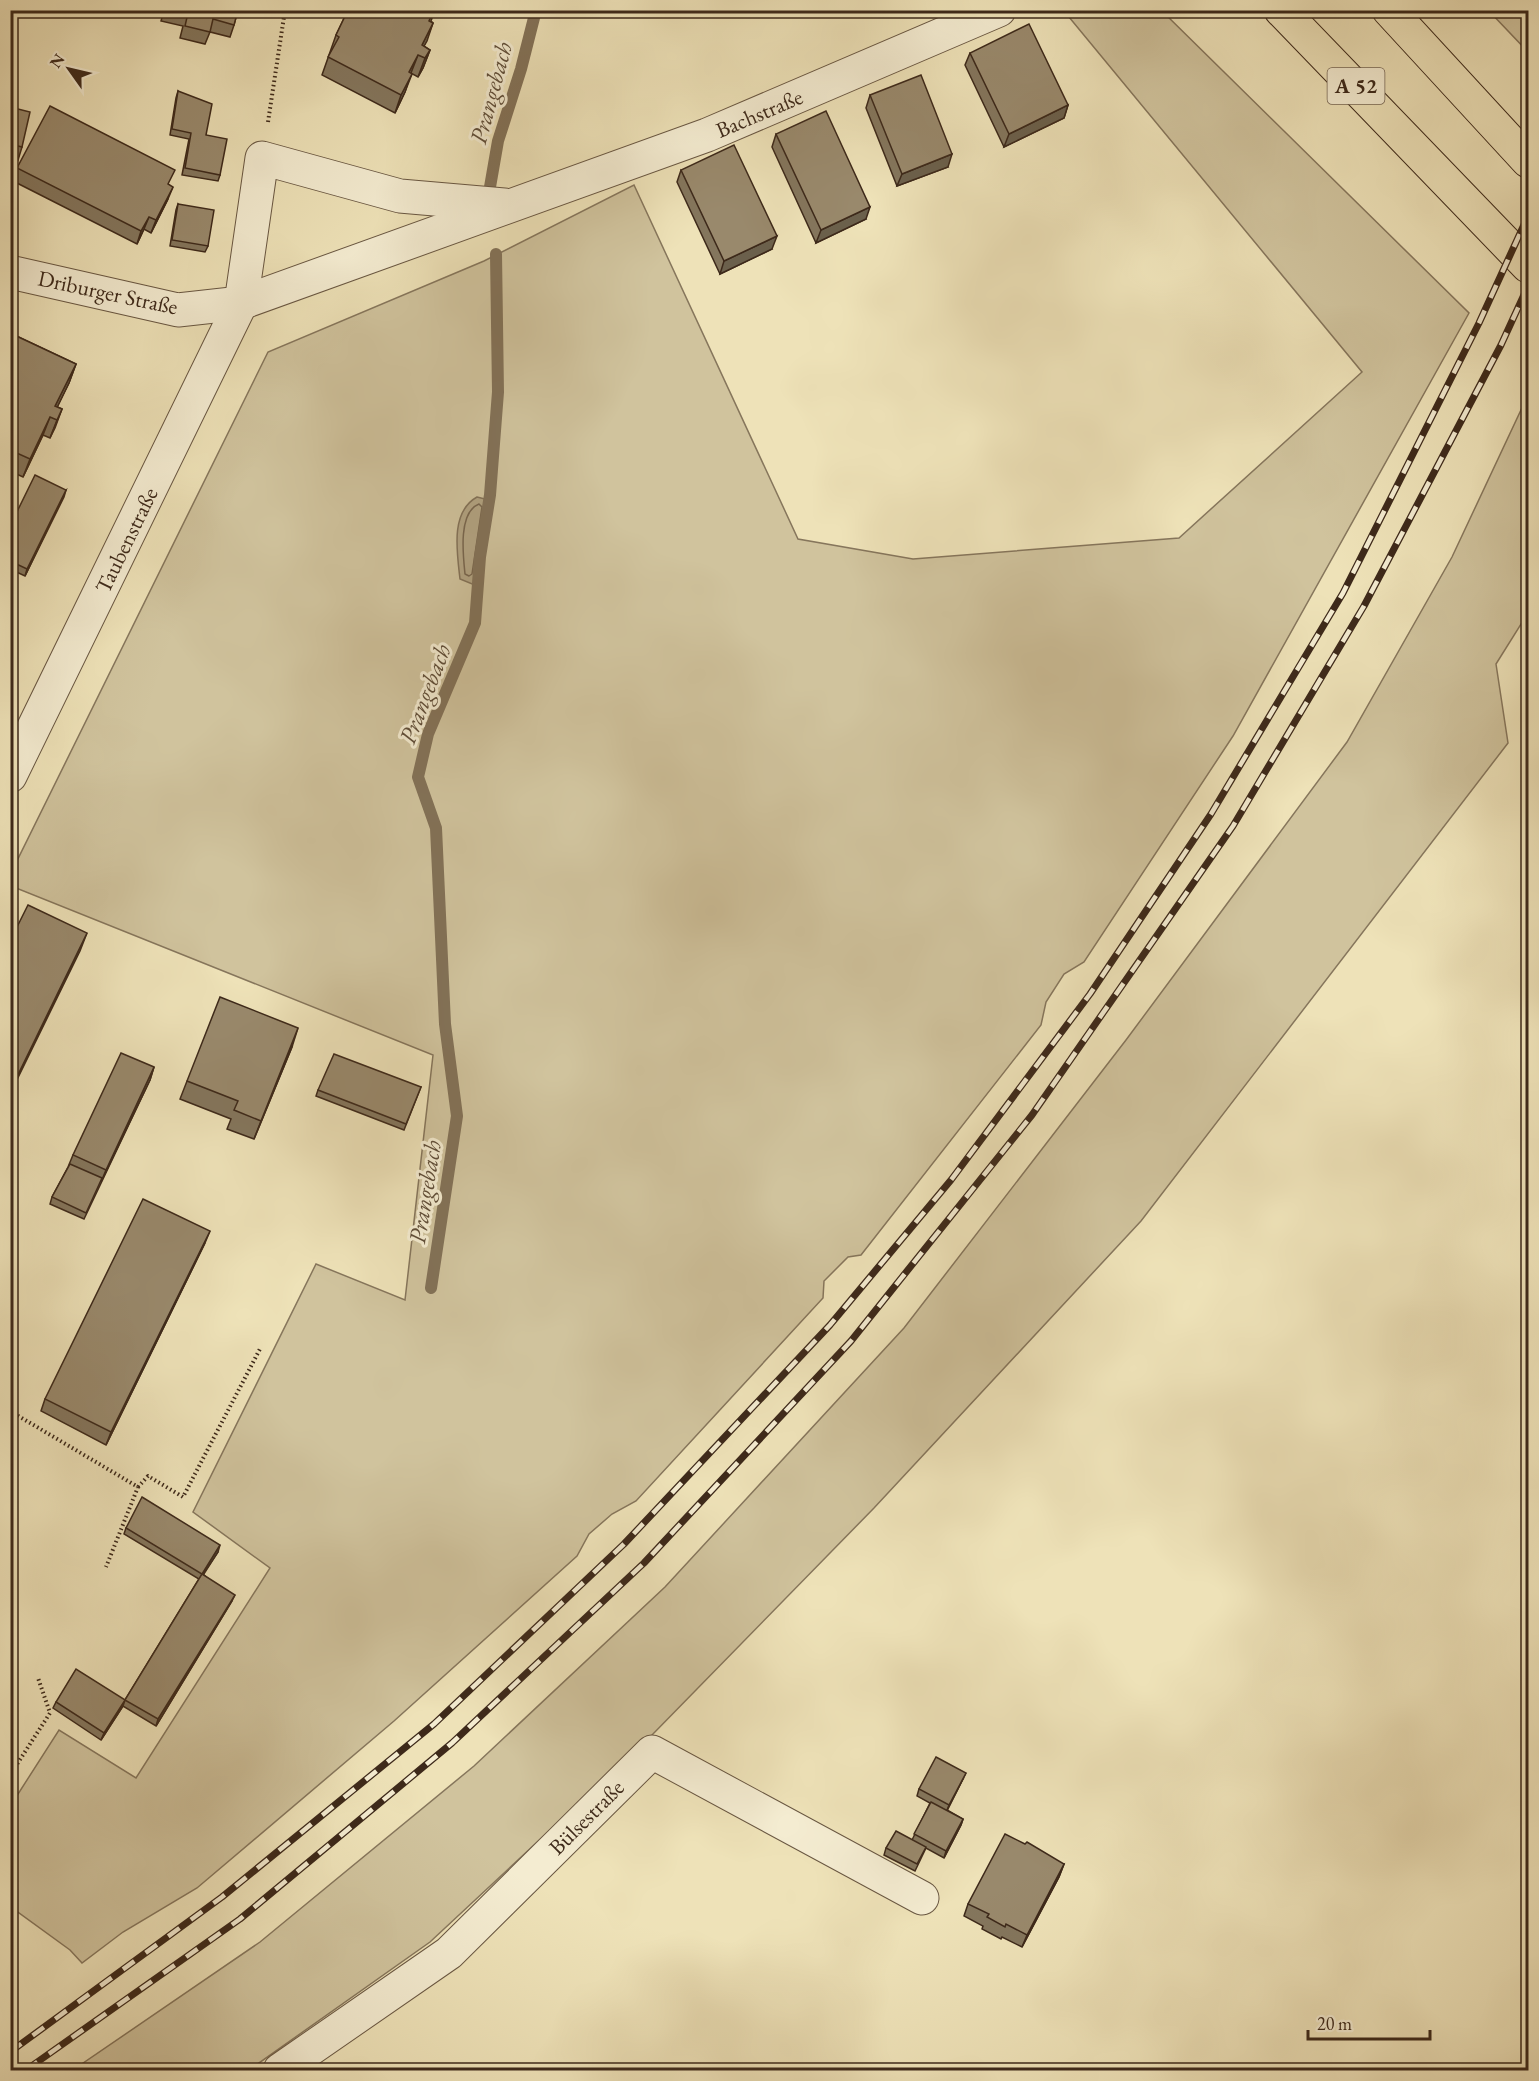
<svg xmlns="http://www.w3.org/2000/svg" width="1539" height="2081" viewBox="0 0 1539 2081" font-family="'EB Garamond',serif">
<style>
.green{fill:#d0c39d;stroke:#86765c;stroke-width:1.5}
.water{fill:#b2a382;stroke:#837258;stroke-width:1.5}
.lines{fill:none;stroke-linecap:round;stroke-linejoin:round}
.shore{stroke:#78664e;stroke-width:1.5}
.stream{stroke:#837258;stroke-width:12}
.minor-casing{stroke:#695742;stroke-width:35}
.highway-casing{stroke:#3d291a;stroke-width:35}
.path{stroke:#3d291a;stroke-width:4;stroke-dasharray:1.5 3;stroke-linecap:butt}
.minor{stroke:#f4ecd1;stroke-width:33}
.highway{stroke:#eee2b8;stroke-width:33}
.rail-casing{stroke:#3d291a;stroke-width:7}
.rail{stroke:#f4ecd1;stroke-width:4.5;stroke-dasharray:14;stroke-linecap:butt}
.wall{fill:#84765d;stroke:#3d291a;stroke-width:1.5}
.shaded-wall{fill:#6b604c;stroke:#3d291a;stroke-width:1.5}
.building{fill:#99896c;stroke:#3d291a;stroke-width:1.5}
.labels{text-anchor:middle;stroke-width:6;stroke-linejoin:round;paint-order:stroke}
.shield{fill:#f4ecd1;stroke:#746451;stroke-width:1.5}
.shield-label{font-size:21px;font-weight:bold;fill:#3d291a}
.street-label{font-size:22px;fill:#3d291a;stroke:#f4ecd1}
.water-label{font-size:24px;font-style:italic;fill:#604e39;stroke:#f4ecd1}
</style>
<rect width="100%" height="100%" fill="#eee2b8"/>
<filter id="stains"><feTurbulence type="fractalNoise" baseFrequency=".00333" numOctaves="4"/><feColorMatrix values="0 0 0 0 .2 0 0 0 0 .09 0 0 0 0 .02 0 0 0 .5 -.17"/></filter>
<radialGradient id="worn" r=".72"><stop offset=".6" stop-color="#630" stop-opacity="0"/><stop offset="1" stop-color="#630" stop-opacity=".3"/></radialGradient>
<g class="green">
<path d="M1064 11H1162L1469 313 1233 736 1084 962 1064 974 1046 1002 1041 1025 861 1255 848 1257 824 1281 823 1298 636 1501 612 1514 589 1534 577 1556 394 1721 197 1888 123 1932 82 1963 70 1950 11 1907V1805L59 1730 136 1778 270 1568 193 1512 316 1264 405 1300 433 1055 11 886 10 875 268 352 484 261 634 185 798 539 913 559 1179 538 1362 372Z"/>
<path d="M1489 11H1528V52Z"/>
<path d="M1528 395V613L1496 664 1508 743 1141 1221 874 1508 652 1735 430 1942 249 2070H73L260 1942 474 1766 665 1587 904 1328 1126 1040 1347 742 1452 557Z"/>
</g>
<path class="water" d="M477 497 489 500 480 557 477 586 460 579C457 552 450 512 477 497Z"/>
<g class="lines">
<path class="shore" d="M479 504 482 507 472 574 469 576 465 574C463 555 458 512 479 504Z"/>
<g class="stream">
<path d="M490 187 498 141 521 69 536 10"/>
<path d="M431 1288 457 1116 445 1024 436 828 418 777 428 734 475 623 480 557 490 495 498 392 496 254"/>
</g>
<g class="minor-casing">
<g id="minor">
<path d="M10 272 178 310 241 303 707 135 999 10"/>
<path d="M10 776 241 303 262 158 400 196 504 205"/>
<path d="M280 2070 449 1953 652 1752 922 1898"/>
</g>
</g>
<g class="highway-casing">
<g id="highway">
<path d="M1281 10 1528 266"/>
<path d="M1389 10 1528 161"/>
</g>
</g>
<g class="path">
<path d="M268 122 285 10"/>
<path d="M10 1411 138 1487 106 1567"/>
<path d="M138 1487 148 1476 183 1497 261 1347"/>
<path d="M10 1775 50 1713 38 1678"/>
</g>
<use href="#minor" class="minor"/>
<use href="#highway" class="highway"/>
<g class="rail-casing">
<g id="rail">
<path d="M10 2052 222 1897 434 1724 624 1544 830 1325 951 1180 1090 994 1211 814 1343 593 1479 323 1528 216"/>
<path d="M26 2070 240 1919 452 1743 644 1563 851 1341 1032 1115 1233 826 1364 606 1501 345 1528 286"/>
</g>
</g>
<use href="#rail" class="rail"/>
</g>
<g class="wall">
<path d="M126 10H142L141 14Z"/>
<path d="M164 10H238L234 25 230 37 210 32 205 44 180 38 183 26 161 21Z"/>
<path d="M348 10H435L431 21 433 23 424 46 430 50 423 68 418 77 411 73 405 92 395 113 322 75 336 35Z"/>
<path d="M970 53 1068 105 1064 118 1004 147 965 65Z"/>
<path d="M178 91 206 135 220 175 218 181 182 175 189 139 170 135 176 98Z"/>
<path d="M870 95 948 167 897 186 866 108Z"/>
<path d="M10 107 22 147 18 160 10 158Z"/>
<path d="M776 134 866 219 816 243 772 147Z"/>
<path d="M17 168 169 185 168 199 151 233 144 229 137 244 13 181Z"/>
<path d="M681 170 772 249 720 274 677 182Z"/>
<path d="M178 204 208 246 205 252 170 246 176 210Z"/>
<path d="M10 333 76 364 69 383 57 407 62 409 50 438 43 435 23 477 10 471Z"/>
<path d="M66 490 25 576 10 569V526Z"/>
<path d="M292 1047 254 1139 227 1129 231 1119 180 1099 187 1081Z"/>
<path d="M154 1067 150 1080 84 1219 50 1204 52 1197 68 1167 73 1155Z"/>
<path d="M421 1087 404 1130 316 1096 318 1090Z"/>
<path d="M205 1243 106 1445 41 1411 45 1399Z"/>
<path d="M126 1528 218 1552 203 1574 232 1601 156 1726 123 1706 101 1740 53 1708 56 1702 125 1700 199 1579 124 1534Z"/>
<path d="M963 1779 947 1810 963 1819 961 1825 944 1858 926 1848 915 1871 884 1855 886 1848 912 1840 930 1803 917 1796 919 1789Z"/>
<path d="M1064 1864 1059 1877 1022 1947 1002 1937 1001 1939 982 1929 983 1926 964 1916 968 1904Z"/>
</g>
<g class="shaded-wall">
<path d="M433 23 427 41 419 55 422 45Z"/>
<path d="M430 50 423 68 418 77 425 58Z"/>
<path d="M418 55 411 73 402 91 409 72Z"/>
<path d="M412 74 405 92 395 113 401 95Z"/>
<path d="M1068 105 1064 118 1004 147 1009 134Z"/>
<path d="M952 154 948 167 897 186 902 174Z"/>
<path d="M173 187 168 199 151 233 156 220Z"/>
<path d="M870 207 866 219 816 243 821 230Z"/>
<path d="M149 217 144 229 137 244 141 231Z"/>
<path d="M777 236 772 249 720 274 724 261Z"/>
<path d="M76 364 69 383 52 418 55 406Z"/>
<path d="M62 409 55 428 50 438 57 420Z"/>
<path d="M50 417 43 435 23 477 30 459Z"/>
<path d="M66 490 64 497 25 576 27 569Z"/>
<path d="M87 933 80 951 10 1094 11 1089Z"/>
<path d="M298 1028 292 1047 254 1139 261 1121Z"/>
<path d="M154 1067 150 1080 101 1182 106 1170Z"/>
<path d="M210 1231 205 1243 106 1445 111 1432Z"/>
<path d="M220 1545 218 1552 200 1580 202 1574Z"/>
<path d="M235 1595 232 1601 156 1726 158 1719Z"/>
<path d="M125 1700 123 1706 101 1740 104 1733Z"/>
<path d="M966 1773 947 1811 949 1805Z"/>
<path d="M963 1819 961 1825 944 1858 946 1851Z"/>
<path d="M1064 1864 1059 1877 1022 1947 1027 1935Z"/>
</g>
<g class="building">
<path d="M176 10H238L234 25 213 19 210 32 185 26 188 13Z"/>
<path d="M348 10H434L429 21 433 23 422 45 430 50 425 58 418 55 409 72 412 74 401 95 328 57 339 37 336 35Z"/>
<path d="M1029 24 1068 105 1009 134 970 53Z"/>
<path d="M921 75 952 154 902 174 870 95Z"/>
<path d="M178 91 212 104 206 135 227 139 220 175 185 168 191 133 172 129Z"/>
<path d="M50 106 175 170 168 184 173 187 156 220 149 217 141 231 17 168Z"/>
<path d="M10 107 30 112 22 147 10 144Z"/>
<path d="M826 111 870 207 821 230 776 134Z"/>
<path d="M734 145 777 236 724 261 681 170Z"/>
<path d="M178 204 214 210 208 246 172 240Z"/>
<path d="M10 333 76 364 55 406 62 409 57 420 50 417 30 459 10 450Z"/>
<path d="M35 475 66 490 27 569 10 561V526Z"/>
<path d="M28 905 87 933 11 1089 10 941Z"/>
<path d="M220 997 298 1028 261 1121 234 1110 238 1101 187 1081Z"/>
<path d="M121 1053 154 1067 106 1170 73 1155Z"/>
<path d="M334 1054 421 1087 406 1124 318 1090Z"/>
<path d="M70 1164 102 1178 86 1213 52 1197Z"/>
<path d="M143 1199 210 1231 111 1432 45 1399Z"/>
<path d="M142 1497 220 1545 202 1574 235 1595 158 1719 125 1700 104 1733 56 1702 76 1669 125 1700 202 1574 126 1528Z"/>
<path d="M936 1757 966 1773 949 1805 919 1789Z"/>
<path d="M931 1802 963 1819 946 1851 914 1834Z"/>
<path d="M896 1831 926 1847 917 1864 886 1848Z"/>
<path d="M1005 1834 1025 1844 1027 1842 1064 1864 1027 1935 1006 1924 1005 1927 987 1917 989 1914 968 1904Z"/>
</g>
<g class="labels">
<rect class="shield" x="1327.5" y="68" width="57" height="36" rx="4.5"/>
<g class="shield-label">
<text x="1356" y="93">A 52</text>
</g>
<g class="street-label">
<text transform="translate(759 113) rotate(-23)" y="8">Bachstraße</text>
<text transform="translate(108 292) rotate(12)" y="8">Driburger Straße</text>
<text transform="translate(126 540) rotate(-64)" y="8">Taubenstraße</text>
<text transform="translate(586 1817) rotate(-45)" y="8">Bülsestraße</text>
</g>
<g class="water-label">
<text transform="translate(491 93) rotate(-75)" y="8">Prangebach</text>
<text transform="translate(425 694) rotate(-69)" y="8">Prangebach</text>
<text transform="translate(425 1192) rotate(-81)" y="8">Prangebach</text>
</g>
</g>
<rect width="1539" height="2081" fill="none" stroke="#eee2b8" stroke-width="36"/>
<rect x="12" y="12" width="1515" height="2057" fill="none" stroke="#3d291a" stroke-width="3"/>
<rect x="18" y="18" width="1503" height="2045" fill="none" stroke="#3d291a" stroke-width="1.5"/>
<g transform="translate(69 69) rotate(304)" stroke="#f4ecd1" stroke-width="4.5" paint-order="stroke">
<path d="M0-4.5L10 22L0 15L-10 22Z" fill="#3d291a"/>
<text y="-9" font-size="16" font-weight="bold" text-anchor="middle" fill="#3d291a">N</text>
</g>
<path d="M1308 2030v9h122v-9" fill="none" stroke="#3d291a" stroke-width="3"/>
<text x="1317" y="2030" font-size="18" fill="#3d291a" stroke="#f4ecd1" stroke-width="4.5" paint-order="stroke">20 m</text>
<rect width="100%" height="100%" filter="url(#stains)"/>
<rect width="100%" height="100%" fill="url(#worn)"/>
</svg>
